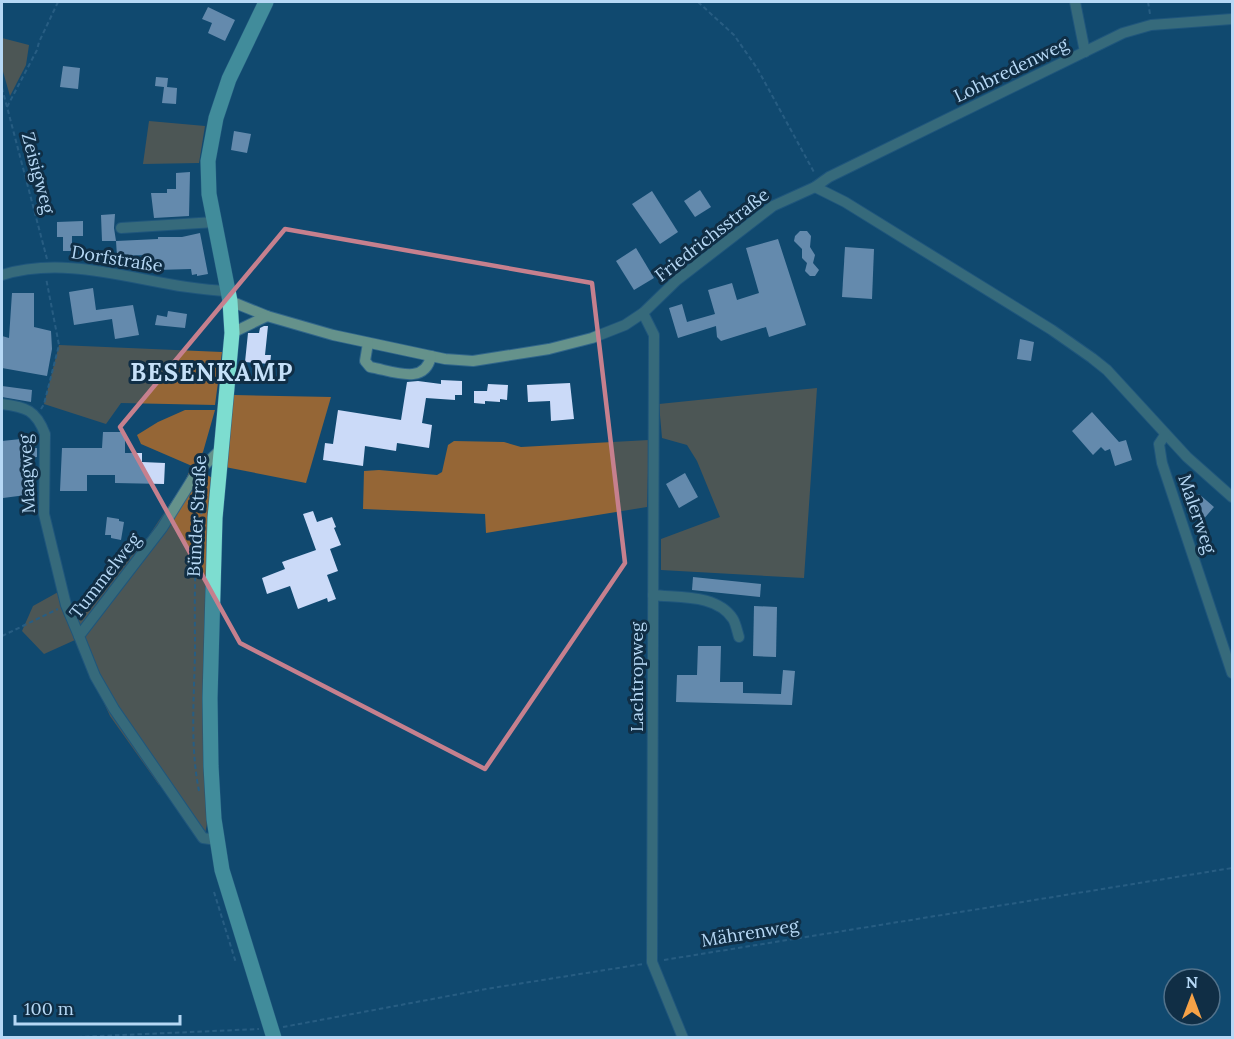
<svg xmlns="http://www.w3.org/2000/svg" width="1234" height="1039" viewBox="0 0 1234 1039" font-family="Lora,serif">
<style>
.green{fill:#956636}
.building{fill:#cbdaf8}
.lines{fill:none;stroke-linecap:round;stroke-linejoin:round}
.minor-casing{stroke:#31668b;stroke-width:12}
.major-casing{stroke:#31668b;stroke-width:16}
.path{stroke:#44769a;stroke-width:2;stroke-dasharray:4.5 3;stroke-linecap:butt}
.minor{stroke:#65928b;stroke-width:10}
.major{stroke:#7dddd0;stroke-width:15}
.marked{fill:none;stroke:#c6808e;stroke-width:4.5;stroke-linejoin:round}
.labels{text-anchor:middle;stroke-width:6;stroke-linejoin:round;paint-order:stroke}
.street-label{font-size:18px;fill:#b6d8f5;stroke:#102e45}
.district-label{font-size:24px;font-weight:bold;letter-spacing:1.5px;fill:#c5e0f8;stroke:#102e45}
</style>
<rect width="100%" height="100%" fill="#104970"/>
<g class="green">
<path d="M2 38 29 45 26 65 10 96 2 68Z"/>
<path d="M149 121 205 126 199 163 143 164Z"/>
<path d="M59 345 222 352 215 405 121 403 106 424 44 404Z"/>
<path d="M817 388 804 578 661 570V539L720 517 697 461 687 445 662 438 659 404Z"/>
<path d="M234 395 331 397 306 483 225 467Z"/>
<path d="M185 410H215L203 452 193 466 212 478 203 679 204 749 208 818 205 834 164 780 159 785 110 716 75 640 44 654 22 631 33 606 60 591 64 615 70 626 148 537 184 483 192 466 141 444 137 435 158 422Z"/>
<path d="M649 440 647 507 486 533 485 514 363 509 364 471 379 470 437 475 442 472 448 445 454 441 504 442 521 447Z"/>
</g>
<g class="building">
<path d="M208 7 235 20 225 41 208 33 212 23 202 19Z"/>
<path d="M63 66 80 68 78 89 60 87Z"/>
<path d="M156 77 168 78 167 87 177 88 176 104 162 103 164 87 155 86Z"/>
<path d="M234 131 251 134 247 153 231 150Z"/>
<path d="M190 172 189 216 154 218 151 193H167V189H176V173Z"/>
<path d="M700 190 711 207 695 217 684 201Z"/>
<path d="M652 191 678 232 660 244 632 204Z"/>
<path d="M115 214 114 228 116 241 158 239V237H182L200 233 208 274 197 276V274L192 275 191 269 156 270V267L148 268V255L117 256 116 241H102L101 215Z"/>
<path d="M83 221V236H72V251H63V237H57V222Z"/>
<path d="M800 231H807L811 236 810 247 815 255 813 263 819 270 815 276H810L805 271 807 263 802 258V249L794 241 795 236Z"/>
<path d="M778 239 806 325 769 337 766 327 721 341 717 337 716 326 678 338 669 308 682 304 687 322 715 314 708 290 732 283 737 300 759 293 746 248Z"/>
<path d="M845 247 874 249 872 299 842 297Z"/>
<path d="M636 248 654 278 634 290 616 261Z"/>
<path d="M93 288 96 310 133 305 139 335 115 339 112 319 74 325 69 292Z"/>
<path d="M12 293H34V327L51 331 52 349 47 376 2 368V336L9 338Z"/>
<path d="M168 311 187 314 185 328 155 325 157 315 167 317Z"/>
<path d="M264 326H268L265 355H271L270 364 245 362 248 333H259L260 328Z"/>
<path d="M1020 339 1034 342 1031 361 1017 359Z"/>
<path d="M441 380 462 381V395H455V400L426 398 422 423 432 425 429 448 397 443 396 451 365 446 363 466 323 460 325 443 333 444 338 410 401 420 407 382 418 381 441 384Z"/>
<path d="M570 383 574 419 551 421 550 401 528 402 527 385Z"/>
<path d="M488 384 508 385 507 400 500 399V402L485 401V404L474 403V391H487Z"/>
<path d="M2 386 32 390 31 402 2 397Z"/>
<path d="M1092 412 1119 442 1126 440 1132 460 1115 466 1110 449 1105 451 1101 447 1093 455 1072 431Z"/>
<path d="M103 432H125V453H142V462L165 463 164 484 115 483V475H87V491H60L62 448H102Z"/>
<path d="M21 439 22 449 37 448V457L23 458 26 495 3 498 2 441Z"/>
<path d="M685 473 698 497 679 508 666 484Z"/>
<path d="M1199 494 1214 507 1202 521 1194 515 1196 513 1189 506Z"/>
<path d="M313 511 317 522 332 517 336 527 334 528 341 545 330 549 338 571 327 575 336 599 328 602 327 598 298 609 290 586 267 594 262 578 285 569 282 562 316 550 303 514Z"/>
<path d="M107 517 119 519V521L124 522 121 540 111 538V535H105Z"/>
<path d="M693 577 761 584 760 597 692 590Z"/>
<path d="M754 606 777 607 776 657 753 656Z"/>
<path d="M698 646H721L720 682H743V693L781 694 783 670 795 671 792 705 676 702 677 675H697Z"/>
</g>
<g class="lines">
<g class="minor-casing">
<g id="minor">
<path d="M1075 2 1085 52"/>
<path d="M815 187 845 202 1052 330 1092 358 1107 370 1187 457 1232 497"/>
<path d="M121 228 215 222"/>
<path d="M2 275C75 252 153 289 228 291"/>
<path d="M230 301 267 316 333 335 445 359 473 361 549 349 592 338 625 325 643 313 677 280 773 206 815 187 829 177 1123 33 1151 25 1232 19"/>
<path d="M643 313 654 335 652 962 683 1038"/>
<path d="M232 333 267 316"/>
<path d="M368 343 365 361 370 367C393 371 425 386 431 356"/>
<path d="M2 404C26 407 36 410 45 434L44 514 66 605 79 636"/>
<path d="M1165 435 1159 444 1162 463 1232 673"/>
<path d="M653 595C679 598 717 594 733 619 736 624 737 631 739 637"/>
<path d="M217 840 203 838 114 709 95 676 79 636 162 528 195 475 220 450"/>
</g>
</g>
<g class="major-casing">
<path id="major" d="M266 2 229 79 216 118 208 161 209 194 230 301 232 333 215 518 210 698 211 766 214 819 222 870 274 1038"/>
</g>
<g class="path">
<path d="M698 2 734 35 757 68 815 174"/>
<path d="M1148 2 1150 14"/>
<path d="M2 88 47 259"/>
<path d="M7 107 37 50 39 42 58 2"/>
<path d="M41 409 44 404 59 345 46 278"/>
<path d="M2 636 58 609"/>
<path d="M199 791C190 746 194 699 195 653 195 605 193 556 202 510"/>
<path d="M214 892 236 963"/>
<path d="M664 960 1232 868"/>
<path d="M283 1027 486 989 643 964"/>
<path d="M55 1038 259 1029"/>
</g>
<use href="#minor" class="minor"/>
<use href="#major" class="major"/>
</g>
<path d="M0 0H1234V1039H0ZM285 229 592 283 625 563 485 769 240 643 120 427Z" fill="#104970" fill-opacity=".55" fill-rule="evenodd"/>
<path class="marked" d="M285 229 592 283 625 563 485 769 240 643 120 427Z"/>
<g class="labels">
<g class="street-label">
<text transform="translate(1011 70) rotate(-26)" y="6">Lohbredenweg</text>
<text transform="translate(38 173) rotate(75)" y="6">Zeisigweg</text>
<text transform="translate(712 235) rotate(-38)" y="6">Friedrichsstraße</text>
<text transform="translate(117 259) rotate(9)" y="6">Dorfstraße</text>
<text transform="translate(27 474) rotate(-93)" y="6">Maagweg</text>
<text transform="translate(1197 514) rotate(71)" y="6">Malerweg</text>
<text transform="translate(197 516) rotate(-87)" y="6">Bünder Straße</text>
<text transform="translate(105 576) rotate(-52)" y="6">Tummelweg</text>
<text transform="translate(637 677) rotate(-90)" y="6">Lachtropweg</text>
<text transform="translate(750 933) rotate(-9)" y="6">Mährenweg</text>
</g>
<g class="district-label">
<text x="212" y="381">BESENKAMP</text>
</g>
</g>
<rect width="1234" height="1039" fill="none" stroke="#b6d8f5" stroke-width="6"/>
<g transform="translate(1192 997)"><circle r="28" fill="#102e45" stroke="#52728b" stroke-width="1.5"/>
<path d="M0-4.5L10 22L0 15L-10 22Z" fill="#f6a247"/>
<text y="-9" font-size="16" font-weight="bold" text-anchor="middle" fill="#b6d8f5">N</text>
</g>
<path d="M15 1015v9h165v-9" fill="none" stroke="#b6d8f5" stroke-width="3"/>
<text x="24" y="1015" font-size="18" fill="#b6d8f5" stroke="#102e45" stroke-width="4.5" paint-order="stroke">100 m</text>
</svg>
